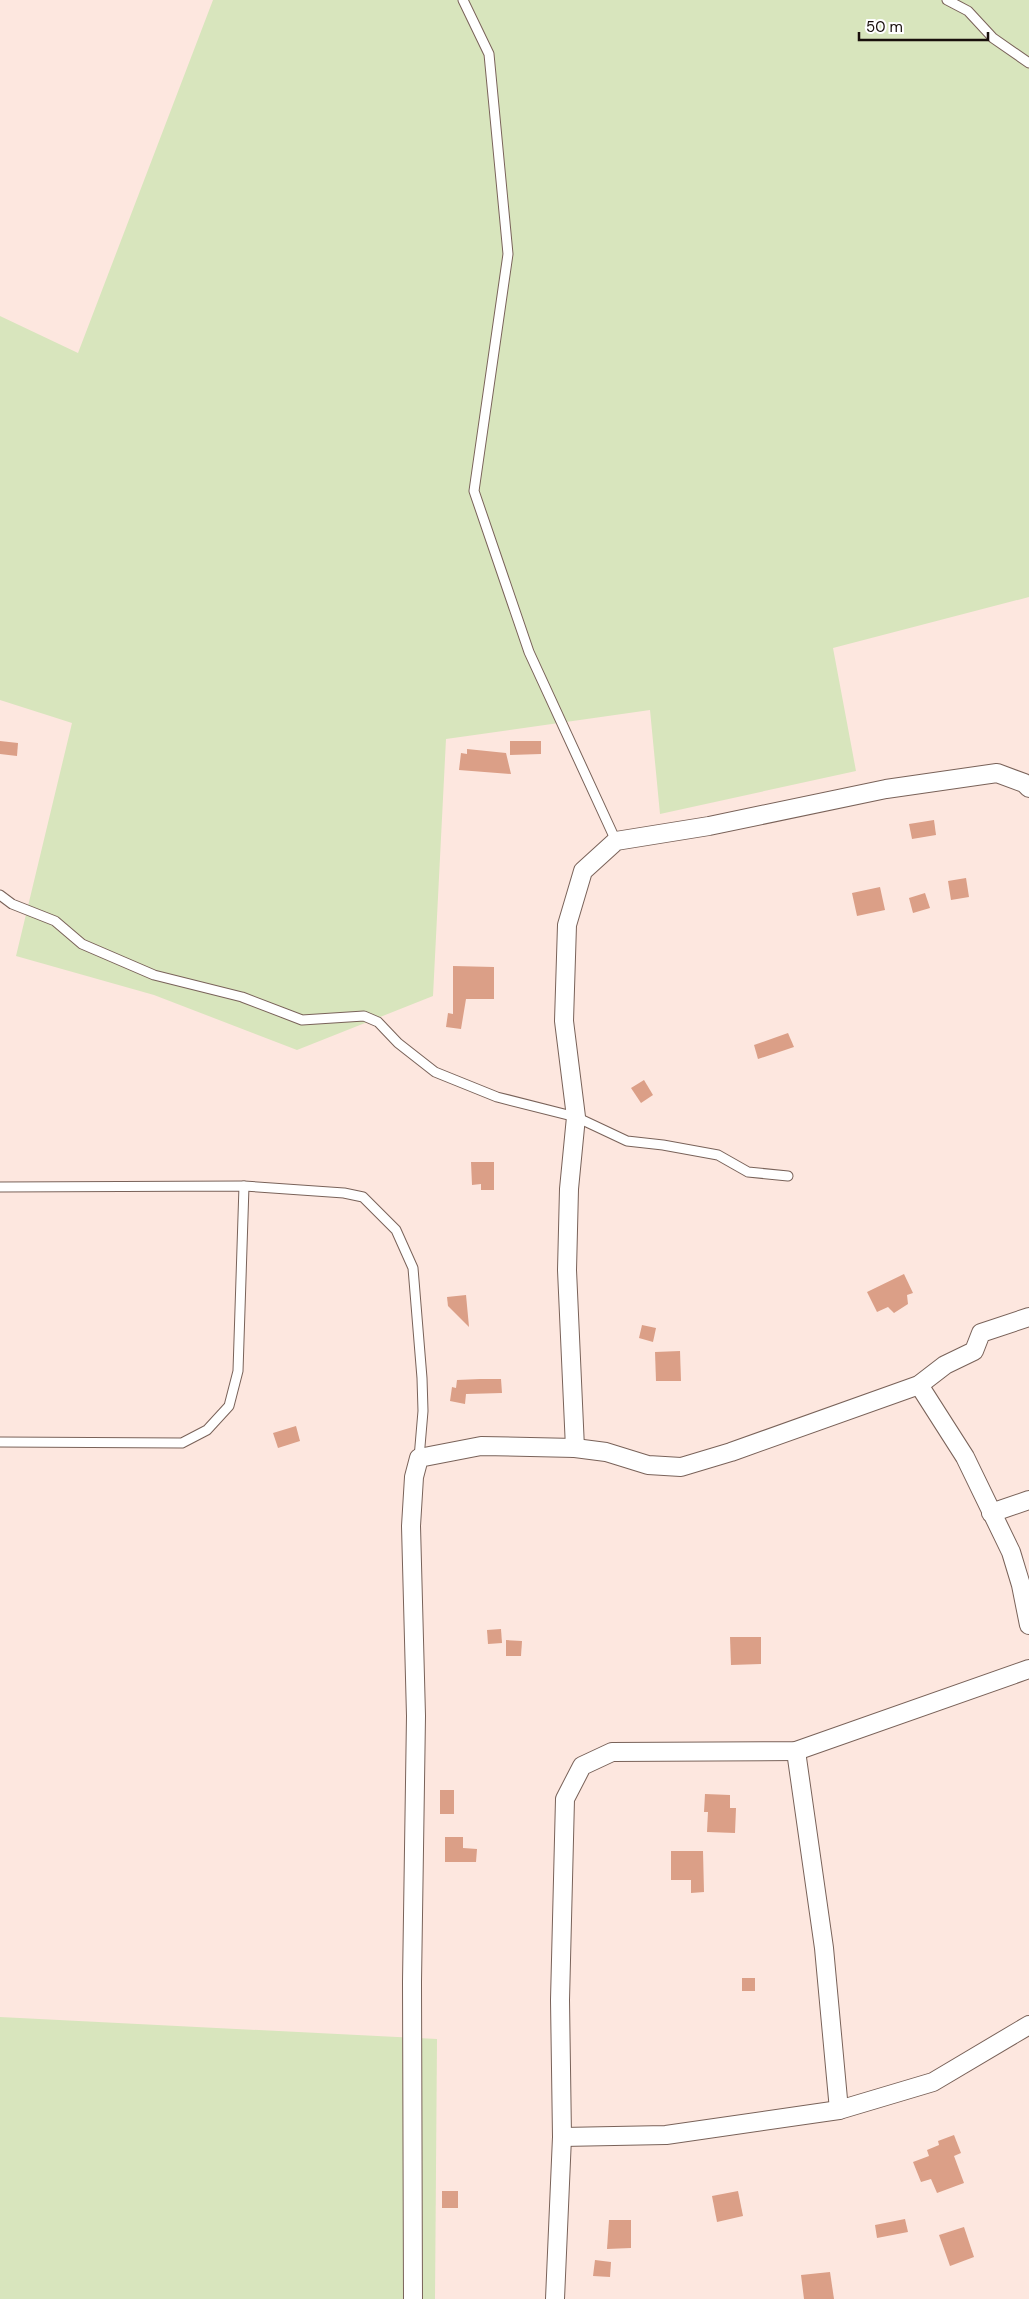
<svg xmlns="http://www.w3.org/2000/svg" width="1029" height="2299" viewBox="0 0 1029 2299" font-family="'DM Sans',sans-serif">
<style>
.green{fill:#d8e5bd}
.building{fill:#db9f87}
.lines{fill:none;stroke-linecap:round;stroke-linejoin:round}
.lane-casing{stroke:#796259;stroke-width:11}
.street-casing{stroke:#796259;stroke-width:20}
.lane{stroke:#fff;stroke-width:9}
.street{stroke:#fff;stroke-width:18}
</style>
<rect width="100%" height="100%" fill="#fde7df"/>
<g class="green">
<path d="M213 0H1029V597L833 648 856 771 660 814 650 710 446 739 433 996 297 1050 154 995 16 956 72 723 0 700V316L78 353Z"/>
<path d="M0 2017 437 2039 435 2299H0Z"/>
</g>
<g class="building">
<path d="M0 741 18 743 17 756 0 754Z"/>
<path d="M510 741H541V754L510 755Z"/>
<path d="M467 749 506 753 511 774 459 770 461 753 467 754Z"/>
<path d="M934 820 936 835 912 839 909 824Z"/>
<path d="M966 878 969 897 951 900 948 881Z"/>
<path d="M880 887 885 910 857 916 852 893Z"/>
<path d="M925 893 930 908 913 913 909 898Z"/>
<path d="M453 966 494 967V999H466L461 1029 446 1027 448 1013 453 1014Z"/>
<path d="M788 1033 794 1047 758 1059 754 1045Z"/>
<path d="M644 1080 653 1095 641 1103 631 1088Z"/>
<path d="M471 1162H494V1190H481V1184L472 1185Z"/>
<path d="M904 1274 913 1293 907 1295 908 1304 894 1313 888 1307 877 1312 867 1292Z"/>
<path d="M466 1295 469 1327 448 1306 447 1297Z"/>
<path d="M642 1325 656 1328 653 1342 639 1338Z"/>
<path d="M680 1351 681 1381H656L655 1352Z"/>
<path d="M480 1379H501L502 1393 466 1394 465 1404 450 1401 452 1387 456 1388 457 1380Z"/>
<path d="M296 1426 300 1441 278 1448 273 1433Z"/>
<path d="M501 1629 502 1643 488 1644 487 1630Z"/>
<path d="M730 1637H761V1664L731 1665Z"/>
<path d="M506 1640 522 1641 521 1656H506Z"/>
<rect x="440" y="1790" width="14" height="24"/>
<path d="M705 1794 730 1795V1808H736L735 1833 707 1832 708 1812H704Z"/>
<path d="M445 1837H463V1848L477 1849 476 1862H445Z"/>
<path d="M671 1851H703L704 1892 691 1893V1880H671Z"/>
<rect x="742" y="1978" width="13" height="13"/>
<path d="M954 2135 961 2153 954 2156 964 2183 937 2193 931 2179 921 2182 913 2162 929 2156 927 2150 939 2145 938 2141Z"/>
<rect x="442" y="2191" width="16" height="17"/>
<path d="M738 2191 743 2216 717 2222 712 2196Z"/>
<path d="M905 2219 908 2232 877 2238 875 2225Z"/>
<path d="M609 2220H631V2248L607 2249Z"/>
<path d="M964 2227 974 2257 950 2266 939 2235Z"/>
<path d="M595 2260 611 2262 610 2277 593 2276Z"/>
<path d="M830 2272 834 2299H804L801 2275Z"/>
</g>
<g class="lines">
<g class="lane-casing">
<g id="lane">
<path d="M463 0 489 54 508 254 474 491 529 652 616 841"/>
<path d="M947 0 968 11 993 38 1029 63"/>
<path d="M0 895 12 904 55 921 82 944 154 975 242 997 302 1020 364 1016 378 1022 398 1043 435 1072 497 1097 576 1117 627 1141 663 1145 718 1155 748 1172 788 1176"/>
<path d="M0 1187 244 1186 344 1193 363 1197 396 1230 413 1268 422 1378 423 1411 419 1458"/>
<path d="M0 1442 182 1443 207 1430 229 1406 238 1371 244 1186"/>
</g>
</g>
<g class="street-casing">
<g id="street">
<path d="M919 1385 965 1457 1011 1552 1021 1585 1029 1625"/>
<path d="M575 1448 567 1270 569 1189 576 1117 564 1021 567 925 583 871 616 841 709 826 886 789 997 773 1024 783 1029 788"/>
<path d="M991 1513 1029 1500"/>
<path d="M796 1751 824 1948 839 2110"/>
<path d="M562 2137 666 2135 839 2110 933 2082 1029 2025"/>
<path d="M413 2299 412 1982 416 1716 411 1526 414 1477 419 1458 481 1446 575 1448 606 1452 648 1465 681 1467 731 1452 919 1385 945 1365 974 1351 981 1333 1029 1317"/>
<path d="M555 2299 562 2137 560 2000 565 1799 582 1766 612 1752 796 1751 1029 1669"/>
</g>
</g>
<use href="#lane" class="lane"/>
<use href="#street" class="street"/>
</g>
<path d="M859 32v8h129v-8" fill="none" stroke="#180f0c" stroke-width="2.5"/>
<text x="866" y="32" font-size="15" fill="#180f0c" stroke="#ffffff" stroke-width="4" paint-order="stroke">50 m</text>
</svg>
